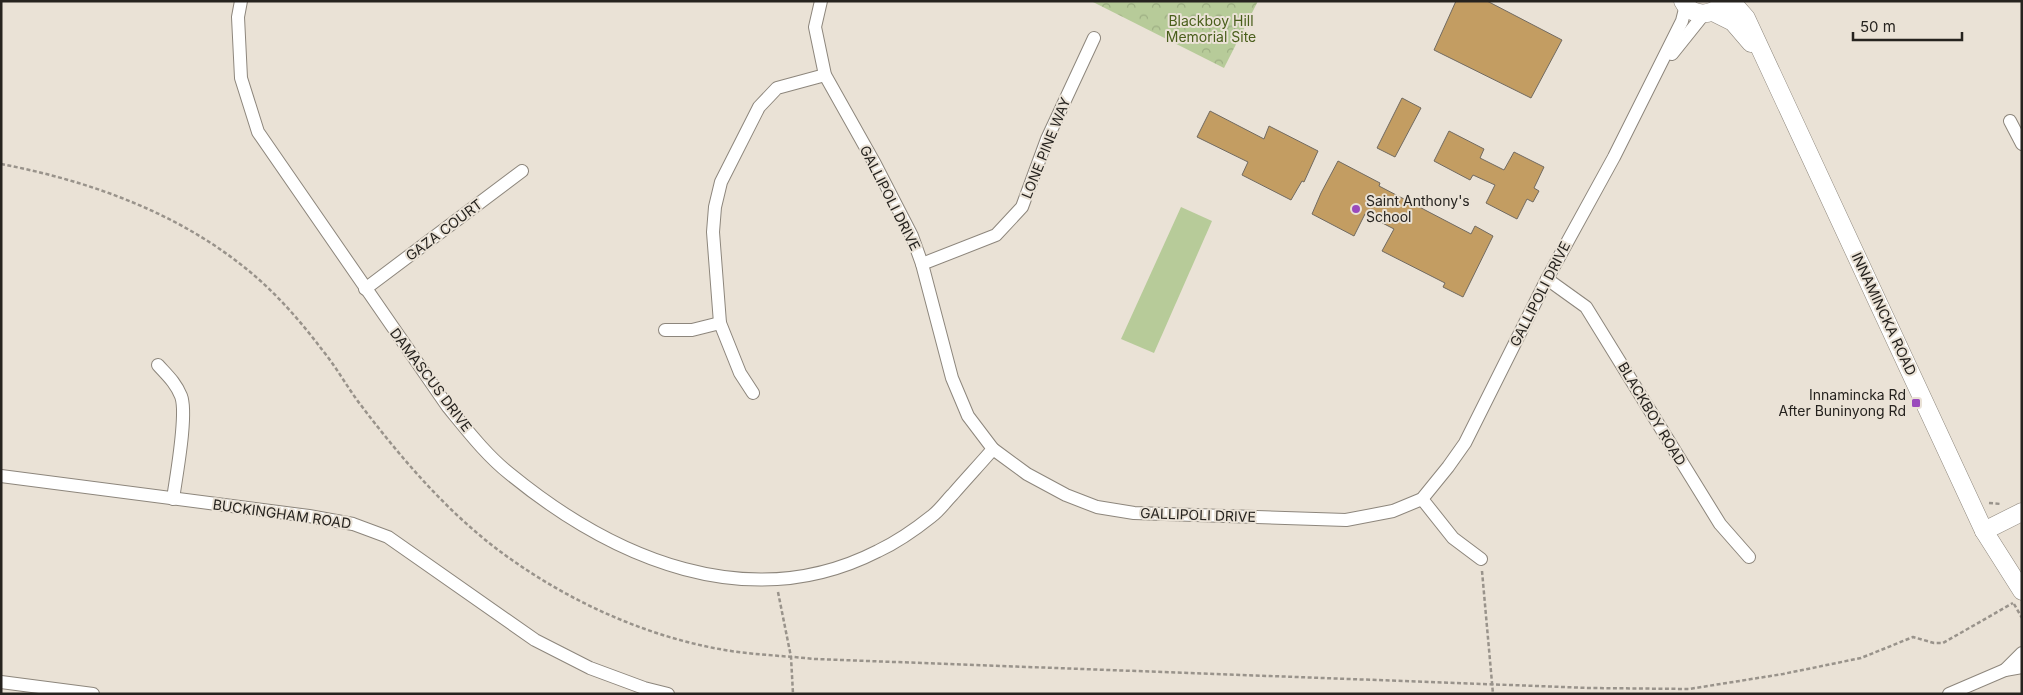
<svg xmlns="http://www.w3.org/2000/svg" width="2023" height="695" viewBox="0 0 2023 695" font-family="Inter,sans-serif">
<style>
.park{fill:url(#park-crowns)}
.pitch{fill:#b7cb99}
.building{fill:#c39d62;stroke:#716a60}
.lines{fill:none;stroke-linecap:round;stroke-linejoin:round}
.minor-casing{stroke:#8d867c;stroke-width:14}
.secondary-casing{stroke:#8d867c;stroke-width:19}
.path{stroke:#99938b;stroke-width:2.5;stroke-dasharray:4 2.5;stroke-linecap:butt}
.minor{stroke:#fff;stroke-width:12}
.secondary{stroke:#fff;stroke-width:18}
.poi-dot{fill:#9a4bbc;stroke:#eae2d6;stroke-width:2}
.labels{text-anchor:middle;stroke-width:4;stroke-linejoin:round;paint-order:stroke}
.park-label{font-size:14px;fill:#495e1b;stroke:#eae2d6}
.street-label{font-size:14px;fill:#26231f;stroke:#eae2d6}
.poi-label{font-size:14px;fill:#26231f;stroke:#eae2d6;text-anchor:start}
</style>
<defs>
<pattern id="park-crowns" width="20" height="18" patternUnits="userSpaceOnUse" patternTransform="scale(1.25)"><rect width="20" height="18" fill="#b7cb99"/><path d="M2 6a3 3 0 1 1 6 0M12 15a3 3 0 1 1 6 0" fill="none" stroke="#9dae83"/></pattern>
</defs>
<rect width="100%" height="100%" fill="#eae2d6"/>
<path class="park" d="M1091 1H1258L1224 68Z"/>
<path class="pitch" d="M1181 207 1212 221 1154 353 1121 339Z"/>
<g class="building">
<path d="M1456 1H1487L1562 40 1531 98 1434 50Z"/>
<path d="M1402 98 1421 108 1395 157 1377 148Z"/>
<path d="M1210 111 1264 139 1269 126 1318 151 1304 182 1302 181 1291 200 1242 175 1248 162 1197 137Z"/>
<path d="M1449 131 1484 149 1480 158 1504 170 1514 152 1544 167 1534 188 1539 191 1533 202 1527 199 1517 219 1486 203 1495 185 1473 175 1470 180 1434 161Z"/>
<path d="M1338 161 1380 183 1379 186 1471 234 1475 226 1493 236 1463 297 1443 287 1445 283 1382 251 1394 229 1365 214 1354 236 1312 214 1321 193Z"/>
</g>
<g class="lines">
<g class="minor-casing">
<g id="minor">
<path d="M241 1 238 17 241 78 258 132 448 407C467 430 486 455 510 474 614 559 749 617 878 551 895 543 917 528 932 516 940 510 946 501 953 494 966 479 980 464 993 449"/>
<path d="M821 1 815 27 825 75 875 164 912 236 922 264 952 378 968 416 993 449 1027 474 1066 495 1097 507 1134 513 1346 520 1393 511 1422 499 1448 467 1465 443 1547 279 1614 157 1682 21 1686 5"/>
<path d="M1672 54 1704 14"/>
<path d="M2010 121 2022 144"/>
<path d="M922 264 996 235 1022 207 1047 139 1094 38"/>
<path d="M1547 279 1586 307 1720 524 1749 557"/>
<path d="M365 289 522 171"/>
<path d="M665 330H692L720 323"/>
<path d="M158 365C167 375 176 383 181 396 188 414 176 477 173 499"/>
<path d="M753 393 740 373 720 323 713 232 715 207 721 182 759 107 777 88 825 75"/>
<path d="M1 476 309 516 353 524 388 537 535 640 590 668 644 688 668 694"/>
<path d="M1422 499 1453 538 1481 559"/>
<path d="M2005 670 2022 653"/>
<path d="M1 682 93 694"/>
<path d="M1949 694 2005 670 2022 667"/>
</g>
</g>
<g class="secondary-casing">
<g id="secondary">
<path d="M1683 1C1691 16 1709 17 1720 6"/>
<path d="M1731 1 1746 18 1984 531 2022 591"/>
<path d="M1713 12 1733 22 1751 43"/>
<path d="M1984 531 2022 512"/>
</g>
</g>
<g class="path">
<path d="M1 164C90 181 179 213 249 271 277 294 302 323 323 351 337 368 347 387 360 404 404 462 453 519 512 560 576 605 653 639 731 651 758 655 787 656 815 659L1590 688 1689 689 1783 674 1861 658 1913 637 1934 643H1943L2013 603"/>
<path d="M1989 503 2001 504"/>
<path d="M1482 571 1493 694"/>
<path d="M778 592 791 657 793 694"/>
<path d="M2014 604 2022 618"/>
</g>
<use href="#minor" class="minor"/>
<use href="#secondary" class="secondary"/>
</g>
<g class="poi-dot">
<circle cx="1356" cy="209" r="5"/>
<rect x="1911" y="398" width="10" height="10" rx="2.5"/>
</g>
<g class="labels">
<g class="park-label">
<text x="1211" y="26">Blackboy Hill<tspan x="1211" dy="16">Memorial Site</tspan></text>
</g>
<g class="street-label">
<text transform="translate(1046 148) rotate(-68)" y="5">LONE PINE WAY</text>
<text transform="translate(890 198) rotate(63)" y="5">GALLIPOLI DRIVE</text>
<text transform="translate(444 230) rotate(-37)" y="5">GAZA COURT</text>
<text transform="translate(1540 294) rotate(-63)" y="5">GALLIPOLI DRIVE</text>
<text transform="translate(1884 314) rotate(65)" y="5">INNAMINCKA ROAD</text>
<text transform="translate(431 380) rotate(53)" y="5">DAMASCUS DRIVE</text>
<text transform="translate(1652 414) rotate(59)" y="5">BLACKBOY ROAD</text>
<text transform="translate(282 514) rotate(8)" y="5">BUCKINGHAM ROAD</text>
<text transform="translate(1198 515) rotate(2)" y="5">GALLIPOLI DRIVE</text>
</g>
<g class="poi-label">
<text x="1366" y="206">Saint Anthony's<tspan x="1366" dy="16">School</tspan></text>
<text x="1906" y="400" text-anchor="end">Innamincka Rd<tspan x="1906" dy="16">After Buninyong Rd</tspan></text>
</g>
</g>
<rect width="2023" height="695" fill="none" stroke="#26231f" stroke-width="5"/>
<path d="M1853 32v8h109v-8" fill="none" stroke="#26231f" stroke-width="2.5"/>
<text x="1860" y="32" font-size="15" fill="#26231f" stroke="#eae2d6" stroke-width="4" paint-order="stroke">50 m</text>
</svg>
